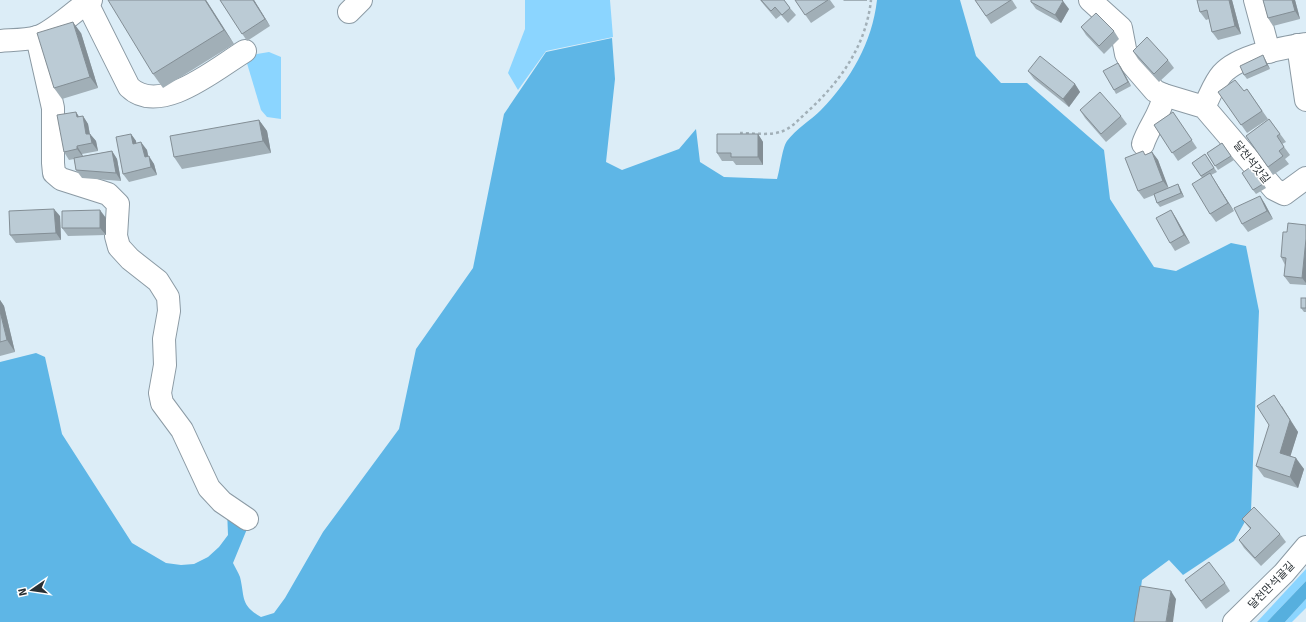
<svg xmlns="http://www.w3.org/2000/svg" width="1306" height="622" viewBox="0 0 1306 622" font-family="Signika,'Noto Sans KR',sans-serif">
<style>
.green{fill:#8bd5ff}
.forest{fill:#5eb6e6}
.water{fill:#56afde}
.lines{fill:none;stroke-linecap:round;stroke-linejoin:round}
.minor-casing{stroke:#8b9aa4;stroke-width:24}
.path{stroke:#a2b0b8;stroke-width:2.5;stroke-dasharray:3 3;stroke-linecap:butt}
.minor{stroke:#fff;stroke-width:22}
.wall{fill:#a1afb7}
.shaded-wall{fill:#838e95}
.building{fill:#bbcbd5;stroke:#838e95}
.labels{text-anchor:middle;stroke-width:3.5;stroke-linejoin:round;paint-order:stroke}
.street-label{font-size:11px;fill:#293034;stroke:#fff}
</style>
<rect width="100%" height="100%" fill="#dcedf7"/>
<g class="green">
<path d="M525 0H610L613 37 546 51 518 90 508 73 525 29Z"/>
<path d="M269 52 281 57V119L267 117 261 110 246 60 257 54Z"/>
<path d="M1306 569V581L1267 622H1257Z"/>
<path d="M1306 599V608L1292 622H1285Z"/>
</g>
<path class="forest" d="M877 0H960L976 56 1001 83H1027L1104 150 1110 199 1154 267 1176 271 1231 243 1246 246 1259 311 1251 511 1234 541 1183 575 1169 560 1142 580 1136 622H0V362L36 353 45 357 62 434 132 543 166 563 181 565 194 564 208 557 219 547 228 535 227 509 247 529 233 563C235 567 238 572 240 577 245 597 240 605 261 617L274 613 285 598 323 532 399 429 416 349 473 268 504 114 546 52 612 38 615 79 606 162 622 170 679 149 696 129 700 162 724 177 777 179C780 170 782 148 787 141 796 129 811 120 821 110 851 79 872 43 877 0Z"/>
<path class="water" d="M1306 581V599L1285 622H1267Z"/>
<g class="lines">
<g class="minor-casing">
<g id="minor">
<path d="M1090 0 1121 28 1126 54 1130 62 1155 91 1164 95 1204 107 1274 189 1284 194 1306 178"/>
<path d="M1255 0 1269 52"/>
<path d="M87 3 129 87C160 117 217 68 245 51"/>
<path d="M349 12 361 0"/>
<path d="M37 37 53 108V163L54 173 61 179 108 194 118 204 116 236 119 247 130 259 158 281 168 297 169 311 164 339 165 365 160 393 162 403 182 430 209 488 222 502 247 519"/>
<path d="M0 41C12 40 26 40 37 37 52 33 75 10 91 0"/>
<path d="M1298 45 1306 100"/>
<path d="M1204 107C1210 96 1214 83 1222 74 1239 55 1282 48 1306 44"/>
<path d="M1143 144C1149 126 1161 114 1164 95"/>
<path d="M1234 622 1284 573 1306 547"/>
</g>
</g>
<path class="path" d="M740 133C753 133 771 136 783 131 793 127 799 119 807 112 840 82 866 46 871 0"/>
<use href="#minor" class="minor"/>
</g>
<g class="wall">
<path d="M206 0 234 44 163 88 153 74Z"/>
<path d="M220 0H254L270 26 247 41Z"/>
<path d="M760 0H784L790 8 796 15 788 23 781 15 776 19Z"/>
<path d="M795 0H830L835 7 811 23Z"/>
<path d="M843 0H867V1H844Z"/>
<path d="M975 0H1012L1017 8 991 24Z"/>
<path d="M1197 0H1232L1241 34 1218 40 1212 32 1209 19 1206 20 1200 12Z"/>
<path d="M1263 0H1295L1300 19 1273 26 1268 18Z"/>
<path d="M1031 2 1069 9 1061 23 1036 9Z"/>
<path d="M1081 27 1114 31 1119 39 1104 54 1086 35Z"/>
<path d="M81 33 98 88 62 99 54 88Z"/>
<path d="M1133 51 1168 60 1174 68 1159 82 1138 59Z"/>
<path d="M1265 59 1270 69 1247 79 1244 75Z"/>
<path d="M1118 63 1131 86 1116 94 1114 90Z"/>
<path d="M1028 71 1075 84 1080 92 1069 107 1034 79Z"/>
<path d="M1247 89 1268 119 1247 133 1218 92 1244 91Z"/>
<path d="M1080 110 1121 116 1127 124 1106 142 1085 118Z"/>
<path d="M76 112 79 117 83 116 88 124 90 134 96 141 98 151 82 154 83 156 112 151 117 159 121 181 82 178 76 170 74 159 69 160 64 152Z"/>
<path d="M1173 112 1197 148 1178 161 1154 125Z"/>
<path d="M1269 119 1286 142 1282 144 1290 155 1285 159 1289 164 1273 175 1246 136Z"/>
<path d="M259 120 267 131 271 153 182 169 174 157Z"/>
<path d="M131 134 136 141V143L147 150 148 157 154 164 157 175 129 182 123 174Z"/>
<path d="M758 134 763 142V165H736L733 161H722L717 153Z"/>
<path d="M1222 143 1234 160 1218 170 1207 153Z"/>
<path d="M1152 152 1158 160 1168 188H1180L1184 197 1160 207 1157 203 1154 195 1144 199 1138 191 1146 155Z"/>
<path d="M1205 154 1217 172 1211 175 1234 211 1216 222 1210 214 1202 178 1192 163Z"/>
<path d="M1252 166 1266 188 1256 194 1253 190Z"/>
<path d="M1260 196 1265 204 1273 219 1248 232 1242 224Z"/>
<path d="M1171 210 1176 218 1190 243 1175 251 1170 243Z"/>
<path d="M60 216 61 240 16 243 10 235Z"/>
<path d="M106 218V235L68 236 62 228Z"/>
<path d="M1306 225V285L1290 284 1284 276 1285 265 1281 257 1287 232Z"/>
<path d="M1306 298V312H1304L1301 308Z"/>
<path d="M0 300 4 306 15 352 0 356Z"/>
<path d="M1282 406 1298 432 1290 456 1304 469 1298 488 1264 477 1256 466Z"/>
<path d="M1242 519 1280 534 1286 542 1261 566 1244 548 1239 540 1250 529Z"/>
<path d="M1185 580 1225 583 1230 591 1206 609Z"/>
</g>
<g class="shaded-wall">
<path d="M205 0H206L234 44 224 30Z"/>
<path d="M253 0H254L270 26 265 19Z"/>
<path d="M1229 0H1232L1241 34 1235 26Z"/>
<path d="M1292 0H1295L1300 19 1295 11Z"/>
<path d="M1063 1 1069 9 1061 23 1055 15Z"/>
<path d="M73 22 81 33 98 88 90 77Z"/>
<path d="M1263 55 1270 69 1267 65Z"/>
<path d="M1118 63 1121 67 1131 86 1128 82Z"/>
<path d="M1075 84 1080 92 1069 107 1063 99Z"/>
<path d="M76 112 81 120 77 117Z"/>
<path d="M83 116 88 124 91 142 86 134Z"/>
<path d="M259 120 267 131 271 153 263 141Z"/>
<path d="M90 134 96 141 98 151 92 143Z"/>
<path d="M131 134 136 141 138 152 133 144Z"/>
<path d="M758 134 763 142V165L758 157Z"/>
<path d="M141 142 147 150 150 165 145 157Z"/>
<path d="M77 146 82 154 83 157 77 149Z"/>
<path d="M112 151 117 159 121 181 116 173Z"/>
<path d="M1152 152 1158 160 1169 189 1163 181Z"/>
<path d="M149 156 154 164 157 175 151 167Z"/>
<path d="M1210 173 1215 181 1234 211 1228 203Z"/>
<path d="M1178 184 1180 188 1184 197 1181 193Z"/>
<path d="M1260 196 1265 204 1273 219 1267 211Z"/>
<path d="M54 209 60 216 61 240 56 233Z"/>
<path d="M100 210 106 218V235L100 228Z"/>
<path d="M1171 210 1176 218 1190 243 1184 235Z"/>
<path d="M1306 239V283L1302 278Z"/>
<path d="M0 300 4 306 15 352 7 340 0 311Z"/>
<path d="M1274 395 1298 432 1288 464 1280 453Z"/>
<path d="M1296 458 1304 469 1298 488 1290 477Z"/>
<path d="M1171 591 1176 599 1173 622H1166Z"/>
</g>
<g class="building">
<path d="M108 0H205L224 30 153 74Z"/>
<path d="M220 0H253L265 19 242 34Z"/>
<path d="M761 0H784L790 8 782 15 775 7 771 11Z"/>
<path d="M795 0H828L805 15Z"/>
<path d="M975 0H1011L986 16Z"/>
<path d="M1031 0H1062L1063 1 1055 15 1031 2Z"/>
<path d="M1197 0H1229L1235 26 1212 32 1207 10 1200 12Z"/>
<path d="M1263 0H1292L1295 11 1268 18Z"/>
<path d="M1096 13 1114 31 1099 46 1081 27Z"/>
<path d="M73 22 90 77 54 88 37 33Z"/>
<path d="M1147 37 1168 60 1154 74 1133 51Z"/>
<path d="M1263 55 1267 65 1244 75 1240 66Z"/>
<path d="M1040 56 1075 84 1063 99 1028 71Z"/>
<path d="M1118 63 1128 82 1114 90 1103 71Z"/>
<path d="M1235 80 1244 91 1247 89 1262 111 1241 125 1218 92Z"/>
<path d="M1100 92 1121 116 1101 134 1080 110Z"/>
<path d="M76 112 77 117 83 116 86 134H90L92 143 77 146V149L64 152 57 115Z"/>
<path d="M1173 112 1192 140 1172 153 1154 125Z"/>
<path d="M1269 119 1280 134 1277 136 1284 147 1279 151 1283 156 1268 167 1246 136Z"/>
<path d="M259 120 263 141 174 157 170 136Z"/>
<path d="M131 134 133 144 141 142 145 157 149 156 151 167 123 174 116 137Z"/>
<path d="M717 134H758V157H731V153H717Z"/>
<path d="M1222 143 1231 156 1215 166 1207 153Z"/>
<path d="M112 151 116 173 76 170 74 158Z"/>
<path d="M1143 151 1145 155 1152 152 1163 181 1138 191 1125 158Z"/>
<path d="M1205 154 1214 168 1201 176 1192 163Z"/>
<path d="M1252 166 1263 184 1253 190 1242 173Z"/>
<path d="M1210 173 1228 203 1210 214 1192 184Z"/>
<path d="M1178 184 1181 193 1157 203 1154 194Z"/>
<path d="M1260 196 1267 211 1242 224 1234 208Z"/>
<path d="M54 209 56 233 10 235 9 211Z"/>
<path d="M100 210V228H62V211Z"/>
<path d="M1171 210 1184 235 1170 243 1156 218Z"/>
<path d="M1288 223 1306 225V239L1302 278 1284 276 1286 258 1281 257 1283 232H1287Z"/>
<rect x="1301" y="298" width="5" height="10"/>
<path d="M0 311 7 340 0 342Z"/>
<path d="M1274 395 1290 420 1280 453 1296 458 1290 477 1256 466 1269 425 1257 406Z"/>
<path d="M1254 507 1280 534 1255 558 1239 540 1251 528 1242 519Z"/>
<path d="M1209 562 1225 583 1201 601 1185 580Z"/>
<path d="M1140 586 1171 591 1166 622H1134Z"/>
</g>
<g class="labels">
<g class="street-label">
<text transform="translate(1252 162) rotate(51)" y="4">달천석갓길</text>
<text transform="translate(1271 585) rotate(-46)" y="4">달천만석골길</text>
</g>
</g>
<g transform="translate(32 590) rotate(257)" stroke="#ffffff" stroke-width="3" paint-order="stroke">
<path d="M0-3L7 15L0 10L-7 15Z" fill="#293034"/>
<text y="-6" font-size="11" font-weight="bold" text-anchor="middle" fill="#293034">N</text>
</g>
</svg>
